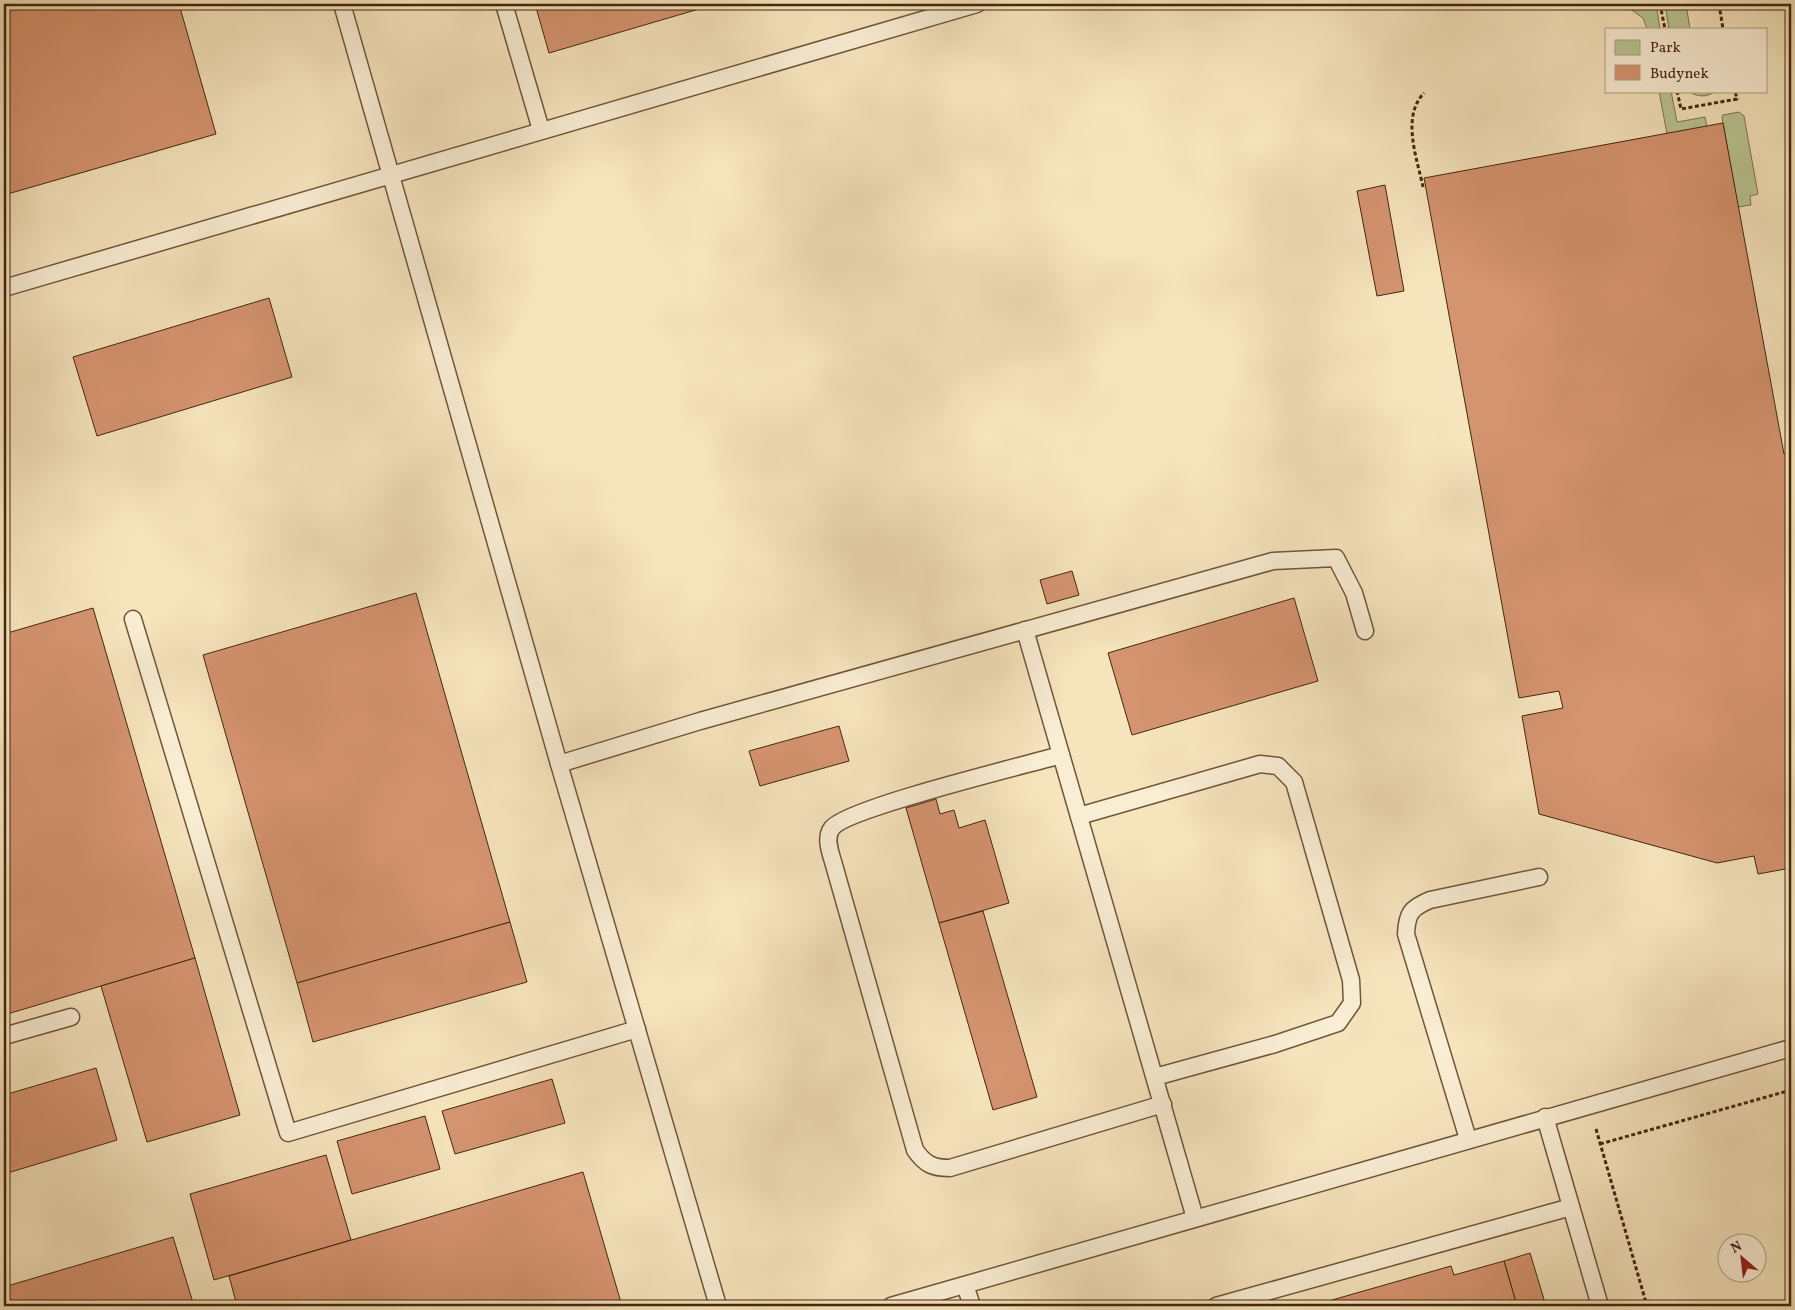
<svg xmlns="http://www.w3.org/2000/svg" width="1795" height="1310" viewBox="0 0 1795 1310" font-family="Vollkorn,serif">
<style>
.green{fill:#bac593;stroke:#7e7650}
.building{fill:#d59470;stroke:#43270d}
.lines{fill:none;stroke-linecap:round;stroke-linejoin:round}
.lane-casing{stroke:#705639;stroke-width:19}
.path{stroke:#43270d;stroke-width:3;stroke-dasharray:4 2.5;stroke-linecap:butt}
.lane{stroke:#f9edd4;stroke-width:16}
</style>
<rect width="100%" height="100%" fill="#f6e4bd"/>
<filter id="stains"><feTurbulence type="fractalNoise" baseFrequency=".004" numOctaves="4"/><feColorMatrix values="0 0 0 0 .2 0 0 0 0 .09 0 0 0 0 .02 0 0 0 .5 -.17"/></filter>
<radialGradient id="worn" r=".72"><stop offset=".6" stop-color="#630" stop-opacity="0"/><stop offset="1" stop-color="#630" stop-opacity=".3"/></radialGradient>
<g class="green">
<path d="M1623 4H1656L1660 29H1647L1643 18Z"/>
<path d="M1665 4H1686L1690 29H1669Z"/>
<path d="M1659 91H1671L1677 122 1705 117 1707 127 1667 134Z"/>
<path d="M1688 91H1716C1707 98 1697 97 1688 91Z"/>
<path d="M1739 112 1744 116 1758 194 1750 196 1751 205 1738 207 1722 117 1723 115Z"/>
</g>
<g class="building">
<path d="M4 4H179L216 134 4 195Z"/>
<path d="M535 4H716L549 53Z"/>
<path d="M1723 123 1784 454 1791 453V868L1758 874 1754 856 1717 863 1539 814 1522 716 1563 708 1559 691 1519 698 1424 178Z"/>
<path d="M1385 185 1404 291 1377 296 1357 191Z"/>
<path d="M269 298 292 377 97 436 73 357Z"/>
<path d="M1072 571 1079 595 1047 604 1040 580Z"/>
<path d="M416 593 510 922 297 983 203 655Z"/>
<path d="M1294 598 1318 681 1132 735 1108 653Z"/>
<path d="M93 608 195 958 4 1015V634Z"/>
<path d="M839 726 849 761 760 786 749 751Z"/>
<path d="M936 799 940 814 954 810 959 828 985 820 1009 903 939 923 906 808Z"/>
<path d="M983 911 1037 1097 993 1110 939 923Z"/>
<path d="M510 922 527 982 313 1042 297 983Z"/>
<path d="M195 958 240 1115 147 1142 101 986Z"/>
<path d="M96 1068 117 1140 4 1174V1095Z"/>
<path d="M552 1079 565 1123 455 1154 442 1111Z"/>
<path d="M425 1116 440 1169 352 1194 337 1141Z"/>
<path d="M326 1155 351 1240 214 1280 190 1194Z"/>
<path d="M583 1172 622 1306H237L229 1276Z"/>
<path d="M173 1237 194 1306H4V1287Z"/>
<path d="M1530 1253 1546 1306H1517L1504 1261Z"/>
<path d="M1504 1261 1517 1306H1311L1451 1266 1454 1275Z"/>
</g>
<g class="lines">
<g class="lane-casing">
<g id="lane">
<path d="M342 4 559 764 718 1306"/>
<path d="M504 4 541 130"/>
<path d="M4 288 977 4"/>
<path d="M133 619 288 1133 637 1029"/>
<path d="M1025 630 1195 1218"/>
<path d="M1061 755C1026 765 847 808 832 828 824 838 831 854 834 865L915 1150C925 1164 932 1168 950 1168L1163 1104"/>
<path d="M559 764 700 721 1273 561 1336 558 1354 593 1365 631"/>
<path d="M1079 816 1260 764 1278 766 1294 782 1351 980 1352 1003 1338 1023 1275 1044 1155 1077"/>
<path d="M4 1036 71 1017"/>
<path d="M1545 1117 1600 1306"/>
<path d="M1468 1139 1406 934C1407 913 1411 908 1430 900L1539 877"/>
<path d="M965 1285 972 1306"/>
<path d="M891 1306 1791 1048"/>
<path d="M1216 1306 1571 1207"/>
</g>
</g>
<g class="path">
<path d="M1660 4 1665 29"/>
<path d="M1719 4 1723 29"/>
<path d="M1791 4V7"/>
<path d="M1677 91 1681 109 1737 99 1735 91"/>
<path d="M1423 187C1417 158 1401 117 1424 93"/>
<path d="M1596 1129 1647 1306"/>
<path d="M1600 1144 1791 1090"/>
</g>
<use href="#lane" class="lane"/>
</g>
<rect width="1795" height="1310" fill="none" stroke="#f6e4bd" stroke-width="20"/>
<rect x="5" y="5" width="1785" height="1300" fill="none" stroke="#43270d" stroke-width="2.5"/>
<rect x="10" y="10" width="1775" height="1290" fill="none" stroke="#43270d"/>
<rect x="1605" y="28" width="162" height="65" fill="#f9edd4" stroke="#b09e84"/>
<rect x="1615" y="40" width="25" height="15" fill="#bac593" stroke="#b09e84"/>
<text x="1650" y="52" font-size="15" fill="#43270d">Park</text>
<rect x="1615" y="65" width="25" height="15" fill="#d59470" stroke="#b09e84"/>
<text x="1650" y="78" font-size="15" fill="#43270d">Budynek</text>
<g transform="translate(1742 1258) rotate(332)"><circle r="24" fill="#f9edd4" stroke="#b09e84"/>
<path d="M0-4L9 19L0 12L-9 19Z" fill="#8f2418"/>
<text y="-8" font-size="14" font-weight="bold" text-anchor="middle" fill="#43270d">N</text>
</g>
<rect width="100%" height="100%" filter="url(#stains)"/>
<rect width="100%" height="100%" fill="url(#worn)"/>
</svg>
